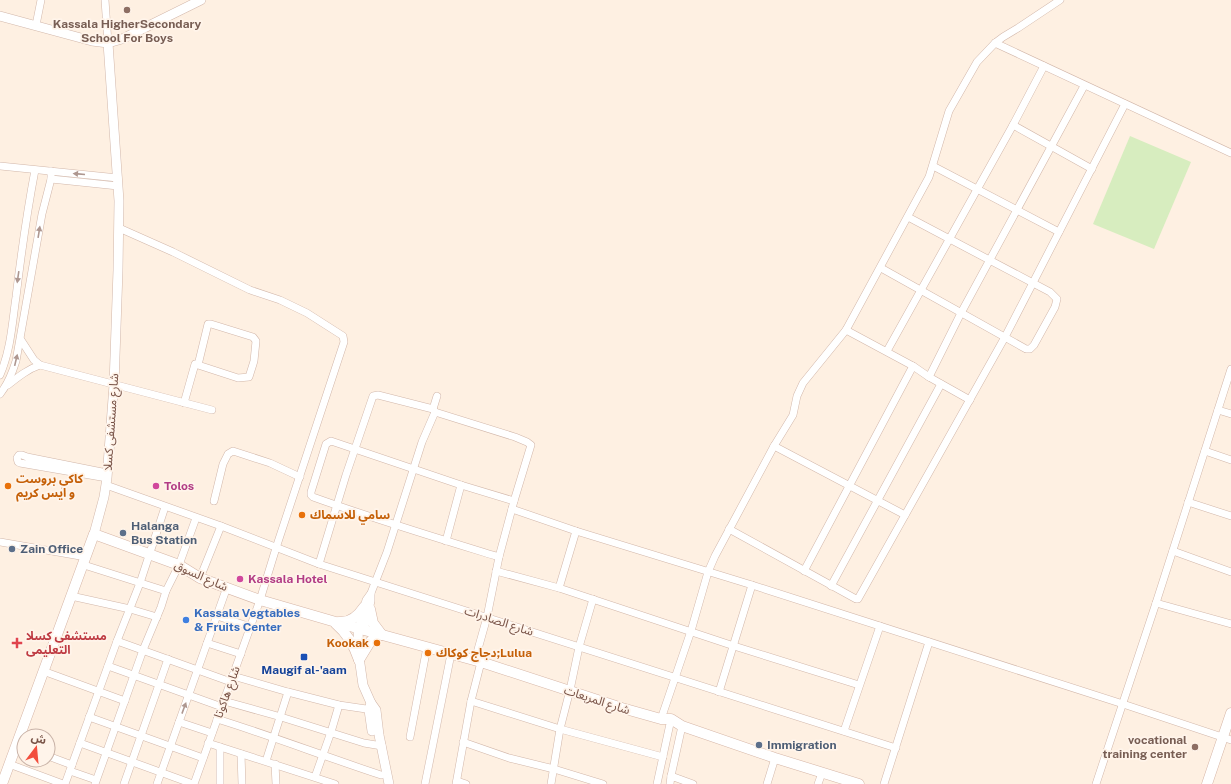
<svg xmlns="http://www.w3.org/2000/svg" width="1231" height="784" viewBox="0 0 1231 784" font-family="'Public Sans','Noto Sans Arabic',sans-serif">
<style>
.green{fill:#d7edbf}
.lines{fill:none;stroke-linecap:round;stroke-linejoin:round}
.minor-casing{stroke:#d2b7aa;stroke-width:8}
.tertiary-casing{stroke:#d2b7aa;stroke-width:10}
.secondary-casing{stroke:#d6b6a7;stroke-width:11}
.minor{stroke:#fff;stroke-width:7}
.tertiary{stroke:#fff;stroke-width:9}
.secondary{stroke:#fff;stroke-width:10}
.oneway{fill:#ae9790}
.education-dot{fill:#8d6e63;stroke:#fff4ea;stroke-width:1.5}
.food-dot{fill:#e8710a;stroke:#fff4ea;stroke-width:1.5}
.hotel-dot{fill:#d1479c;stroke:#fff4ea;stroke-width:1.5}
.service-dot{fill:#5c6f8a;stroke:#fff4ea;stroke-width:1.5}
.shop-dot{fill:#3f7fe0;stroke:#fff4ea;stroke-width:1.5}
.health-dot{fill:#e0444e;stroke:#fff4ea;stroke-width:1.5}
.transit-dot{fill:#1a4fb4;stroke:#fff4ea;stroke-width:1.5}
.labels{text-anchor:middle;stroke-width:3.5;stroke-linejoin:round;paint-order:stroke}
.education-label{font-size:12px;font-weight:bold;fill:#785e54;stroke:#fff4ea}
.street-label{font-size:12px;fill:#785246;stroke:#fff4ea}
.food-label{font-size:12px;font-weight:bold;fill:#c56008;stroke:#fff4ea;text-anchor:start}
.hotel-label{font-size:12px;font-weight:bold;fill:#b23c85;stroke:#fff4ea;text-anchor:start}
.service-label{font-size:12px;font-weight:bold;fill:#4e5e75;stroke:#fff4ea;text-anchor:start}
.shop-label{font-size:12px;font-weight:bold;fill:#366cbe;stroke:#fff4ea;text-anchor:start}
.health-label{font-size:12px;font-weight:bold;fill:#be3a42;stroke:#fff4ea;text-anchor:start}
.transit-label{font-size:12px;font-weight:bold;fill:#164399;stroke:#fff4ea}
</style>
<rect width="100%" height="100%" fill="#fef0e2"/>
<path class="green" d="M1130 136 1191 162 1154 249 1093 224Z"/>
<g class="lines">
<g class="minor-casing">
<g id="minor">
<path d="M105 0 108 43"/>
<path d="M36 25 41 0"/>
<path d="M995 43 1231 153"/>
<path d="M1013 125 1092 169"/>
<path d="M0 166 118 178"/>
<path d="M933 166 1059 232"/>
<path d="M51 179 118 186"/>
<path d="M119 228 173 252 250 290 280 300 307 313 343 336 344 342 276 548 260 600 194 784"/>
<path d="M881 268 1026 349H1030L1034 345 1055 307 1057 299 1050 292 908 217"/>
<path d="M846 330 913 366 929 377 970 400"/>
<path d="M21 340 34 360 40 365 212 410"/>
<path d="M887 351 1013 125 1044 66"/>
<path d="M0 375C11 349 12 324 16 297 21 255 27 212 35 170"/>
<path d="M929 377 961 313 1084 86"/>
<path d="M8 385C18 377 28 369 40 365"/>
<path d="M0 394C8 384 12 374 16 361L42 214 51 179V171"/>
<path d="M184 403 195 364 198 365 208 324H211L253 337 256 341 254 361 249 377 238 378 195 364"/>
<path d="M1218 410 1231 414"/>
<path d="M435 412 515 437 527 442 531 445 514 501 499 557 487 617 475 660"/>
<path d="M774 446 905 515"/>
<path d="M1205 451 1231 460"/>
<path d="M107 478 20 463 18 462 17 458 19 455H22L27 457 107 473"/>
<path d="M106 485 221 526 319 564 896 748"/>
<path d="M214 501 223 464 228 454 233 451 270 463 300 477"/>
<path d="M1188 502 1231 516"/>
<path d="M512 509 576 531 752 585 1123 704 1231 740"/>
<path d="M729 529 856 599H858L1005 337 1125 104"/>
<path d="M446 541 461 485"/>
<path d="M0 542 86 557"/>
<path d="M1173 551 1231 572"/>
<path d="M499 557C437 538 374 519 313 497L311 495V492L326 444 331 441 461 485 514 501"/>
<path d="M319 564 346 475 373 396 378 395 433 409"/>
<path d="M84 565 166 591"/>
<path d="M496 571 559 588 734 646 859 685"/>
<path d="M804 571 913 366"/>
<path d="M200 578 221 526"/>
<path d="M831 586 941 384"/>
<path d="M559 588 576 531"/>
<path d="M71 596 130 609 157 617"/>
<path d="M1156 603 1231 624"/>
<path d="M217 616 251 627"/>
<path d="M358 629 366 600 371 593 387 552 422 442 435 412 433 409 437 396"/>
<path d="M364 631 371 601V594"/>
<path d="M117 641 231 682"/>
<path d="M207 643 241 654"/>
<path d="M108 666 222 707"/>
<path d="M43 671 125 701"/>
<path d="M233 676 288 692 339 705 373 710"/>
<path d="M719 692 752 585"/>
<path d="M224 701 281 717 364 743 382 746"/>
<path d="M471 701 560 729 663 757"/>
<path d="M89 717 203 758"/>
<path d="M217 719C272 736 326 757 381 775"/>
<path d="M661 719 691 631 708 572 715 556 774 446 793 415 797 396 803 383 846 330 929 177 949 111 977 62 995 43 1003 37 1018 28 1060 0"/>
<path d="M179 722 212 733"/>
<path d="M844 731 880 626"/>
<path d="M410 737 427 647"/>
<path d="M463 742 509 758 554 769 603 784"/>
<path d="M80 743 193 784"/>
<path d="M208 743 335 784"/>
<path d="M241 754 242 784"/>
<path d="M48 756 72 765"/>
<path d="M266 761 288 692"/>
<path d="M9 764 63 784"/>
<path d="M275 764 276 784"/>
<path d="M70 771 96 780"/>
<path d="M671 776 682 726"/>
<path d="M315 777 331 732 339 705"/>
<path d="M457 781 466 784"/>
<path d="M65 784 117 641 140 583 165 507"/>
<path d="M95 784 143 650 161 607 166 591 179 565 196 518"/>
<path d="M124 784 168 659"/>
<path d="M157 784 227 587"/>
<path d="M220 784V747"/>
<path d="M425 784 451 654"/>
<path d="M456 784 471 701 481 662"/>
<path d="M551 784 560 729 570 690 579 647 593 599"/>
<path d="M657 784 671 719"/>
<path d="M670 784 671 776 693 784"/>
<path d="M767 784 775 758"/>
<path d="M818 784 822 773"/>
<path d="M884 784 929 642"/>
<path d="M1096 784 1156 603 1231 369"/>
</g>
</g>
<g class="tertiary-casing">
<g id="tertiary">
<path d="M0 16 92 41 108 43 122 39 201 0"/>
<path d="M94 534 104 497 107 478 114 385 118 270 119 201 108 43"/>
<path d="M358 629 359 657 363 685 371 703 376 710 379 735 389 784"/>
<path d="M371 703 369 710 372 731"/>
</g>
</g>
<g class="secondary-casing">
<g id="secondary">
<path d="M370 609 373 623 382 635"/>
<path d="M339 622C350 623 358 616 364 607"/>
<path d="M336 624C348 634 354 645 359 660"/>
<path d="M359 660 370 642 378 634"/>
<path d="M2 784 94 534 179 565 200 578 260 600 346 625 481 662 622 708 661 719H671L682 726 775 758 859 784"/>
<path d="M1207 784 1231 713"/>
</g>
</g>
<use href="#minor" class="minor"/>
<use href="#tertiary" class="tertiary"/>
<use href="#secondary" class="secondary"/>
</g>
<defs><path id="oneway-solid" d="M-6-.8H1V-3.2L6.5 0L1 3.2V.8H-6Z"/></defs>
<g class="oneway">
<use href="#oneway-solid" transform="translate(79 174) rotate(-175)"/>
<use href="#oneway-solid" transform="translate(39 232) rotate(-81)"/>
<use href="#oneway-solid" transform="translate(18 277) rotate(98)"/>
<use href="#oneway-solid" transform="translate(16 360) rotate(-77)"/>
<use href="#oneway-solid" transform="translate(184 708) rotate(-70)"/>
</g>
<g class="education-dot">
<circle cx="127" cy="10" r="4"/>
<circle cx="1195" cy="747" r="4"/>
</g>
<g class="food-dot">
<circle cx="8" cy="486" r="4"/>
<circle cx="302" cy="515" r="4"/>
<circle cx="377" cy="643" r="4"/>
<circle cx="428" cy="653" r="4"/>
</g>
<g class="hotel-dot">
<circle cx="156" cy="486" r="4"/>
<circle cx="240" cy="579" r="4"/>
</g>
<g class="service-dot">
<circle cx="123" cy="533" r="4"/>
<circle cx="12" cy="549" r="4"/>
<circle cx="759" cy="745" r="4"/>
</g>
<circle class="shop-dot" cx="186" cy="620" r="4"/>
<path class="health-dot" d="M15 637h4v4h4v4h-4v4h-4v-4h-4v-4h4z"/>
<rect class="transit-dot" x="300" y="653" width="8" height="8" rx="2"/>
<g class="labels">
<g class="education-label">
<text x="127" y="28">Kassala HigherSecondary<tspan x="127" dy="14">School For Boys</tspan></text>
<text x="1187" y="744" text-anchor="end">vocational<tspan x="1187" dy="14">training center</tspan></text>
</g>
<g class="street-label">
<text transform="translate(111 422) rotate(-86)" y="4">شارع مستشفى كسلا</text>
<text transform="translate(201 576) rotate(24)" y="4">شارع السوق</text>
<text transform="translate(499 621) rotate(18)" y="4">شارع الصادرات</text>
<text transform="translate(227 692) rotate(-70)" y="4">شارع هاكوتا</text>
<text transform="translate(597 700) rotate(18)" y="4">شارع المربعات</text>
</g>
<g class="food-label">
<text x="16" y="483">كاكي بروست<tspan x="16" dy="14">و ايس كريم</tspan></text>
<text x="310" y="519">سامي للاسماك</text>
<text x="369" y="647" text-anchor="end">Kookak</text>
<text x="436" y="657">دجاج كوكاك;Lulua</text>
</g>
<g class="hotel-label">
<text x="164" y="490">Tolos</text>
<text x="248" y="583">Kassala Hotel</text>
</g>
<g class="service-label">
<text x="131" y="530">Halanga<tspan x="131" dy="14">Bus Station</tspan></text>
<text x="20" y="553">Zain Office</text>
<text x="767" y="749">Immigration</text>
</g>
<g class="shop-label">
<text x="194" y="617">Kassala Vegtables<tspan x="194" dy="14">&amp; Fruits Center</tspan></text>
</g>
<g class="health-label">
<text x="26" y="640">مستشفى كسلا<tspan x="26" dy="14">التعليمى</tspan></text>
</g>
<g class="transit-label">
<text x="304" y="674">Maugif al-'aam</text>
</g>
</g>
<g transform="translate(36 748) rotate(16)"><circle r="19" fill="#fff4ea" stroke="#c9b3a8"/>
<path d="M0-3L7 15L0 10L-7 15Z" fill="#f24e3d"/>
<text y="-6" font-size="11" font-weight="bold" text-anchor="middle" fill="#785246">ش</text>
</g>
</svg>
